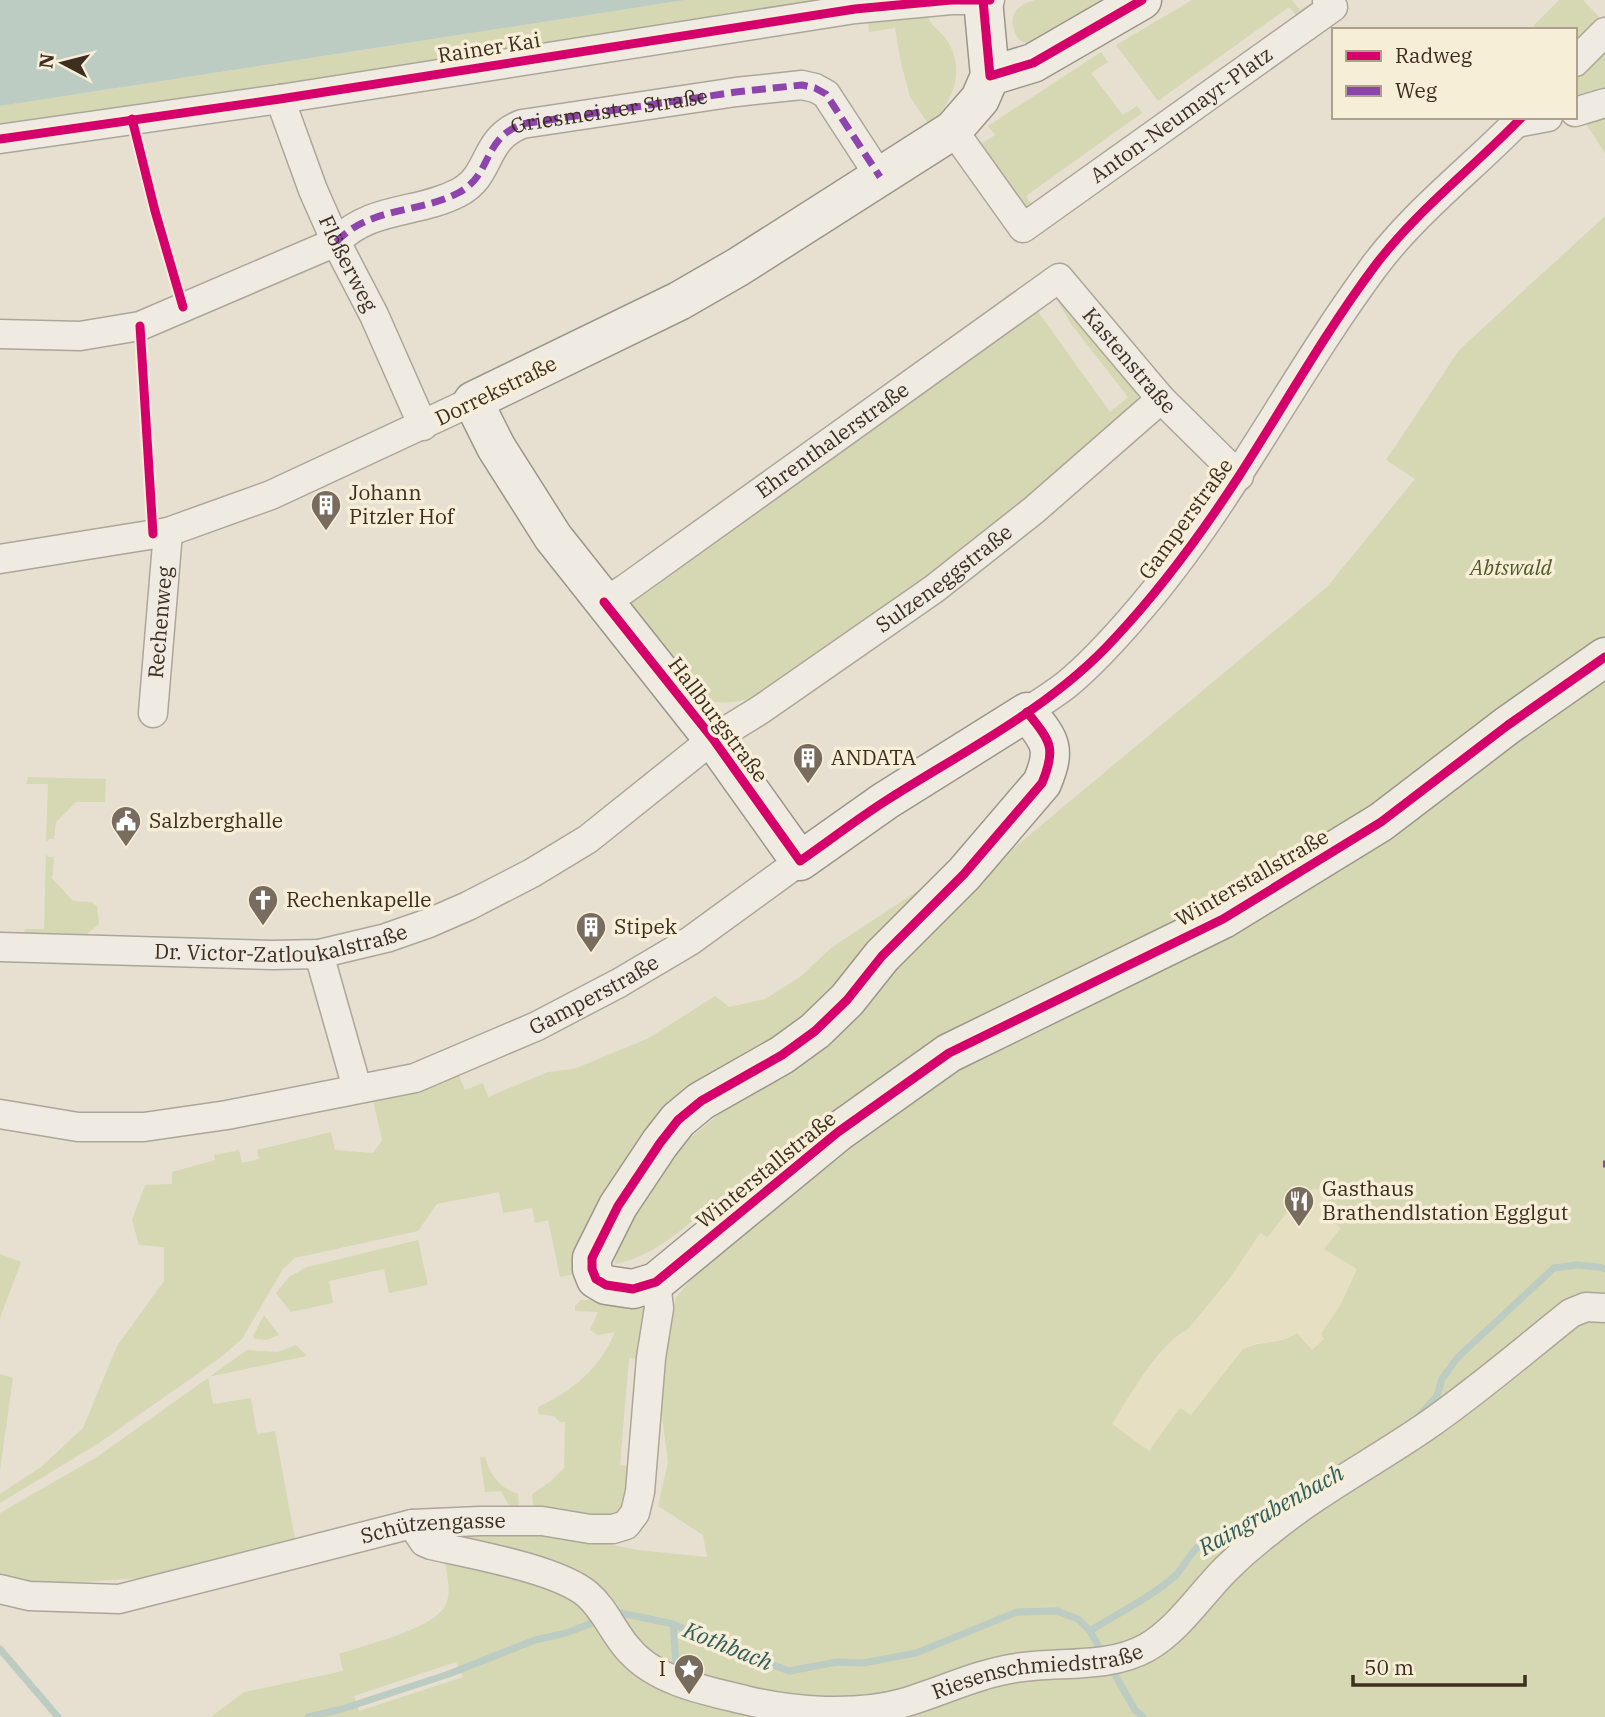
<svg xmlns="http://www.w3.org/2000/svg" width="1605" height="1717" viewBox="0 0 1605 1717" font-family="'IBM Plex Serif',serif">
<style>
.farmland{fill:#e6dfc2}
.green{fill:#d6d7b3;fill-rule:evenodd}
.water{fill:#bcccc2}
.lines{fill:none;stroke-linecap:round;stroke-linejoin:round}
.stream{stroke:#bcccc2;stroke-width:7}
.street-casing{stroke:#ada599;stroke-width:31}
.secondary-casing{stroke:#9c958a;stroke-width:41}
.street{stroke:#efebe3;stroke-width:28}
.secondary{stroke:#efebe3;stroke-width:38}
.quiet{stroke:#8e44ad;stroke-width:7;stroke-dasharray:14 7;stroke-linecap:butt}
.cycleway-casing{stroke:#f7eed8;stroke-width:13}
.cycleway{stroke:#d6006c;stroke-width:9}
.labels{text-anchor:middle;stroke-width:7;stroke-linejoin:round;paint-order:stroke}
.street-label{font-size:21px;fill:#3d2e20;stroke:#f7eed8}
.poi-label{font-size:21px;fill:#3d2e20;stroke:#f7eed8;text-anchor:start}
.park-label{font-size:21px;font-style:italic;fill:#4d5a26;stroke:#f7eed8}
.water-label{font-size:23px;font-style:italic;fill:#2f5d5a;stroke:#f7eed8}
</style>
<rect width="100%" height="100%" fill="#e7e0d1"/>
<path class="farmland" d="M1313 1189H1322L1330 1196 1329 1205 1324 1215 1341 1228 1357 1269 1341 1304 1321 1334 1324 1339 1312 1350 1297 1333 1290 1338 1253 1344 1243 1349 1191 1416 1180 1409 1149 1452 1112 1424 1138 1382 1170 1343 1179 1333 1188 1329 1230 1278 1260 1232 1268 1236 1299 1196 1302 1197Z"/>
<g class="green">
<path d="M685 0H865L0 132V106Z"/>
<path d="M1035 0H1108L1033 46 1019 40C1006 19 1013 6 1035 0Z"/>
<path d="M1192 0H1292L1300 10 1315 0 1319 8 1300 20 1289 7 1158 101 1116 45Z"/>
<path d="M1559 0H1583L1601 19 1575 44V30H1537L1533 26Z"/>
<path d="M919 15 928 17C932 28 942 31 948 42 966 72 952 104 929 125L910 97 900 59 895 28 869 32 868 18Z"/>
<path d="M1605 46V96L1575 104V75Z"/>
<path d="M1101 52 1108 62 1091 73 1123 115 1137 106 1142 113 1026 196 1035 209 1025 216 977 147 995 135 988 126Z"/>
<path d="M1605 112V153L1582 118Z"/>
<path d="M1605 216V1717H211L244 1692 343 1671 339 1654C365 1645 426 1631 443 1609 453 1597 447 1576 445 1562L411 1535 549 1532 638 1550 707 1557 703 1535 658 1506 668 1462 657 1379 676 1297 731 1232 730 1213 721 1198C688 1223 657 1256 615 1264L618 1234 672 1153 719 1114 800 1066 960 893 1327 587 1415 479 1386 460 1459 350ZM1313 1189C1332 1188 1331 1201 1324 1215L1341 1228 1324 1249 1357 1269 1341 1304 1321 1334 1324 1339 1312 1350 1297 1333C1282 1345 1260 1340 1243 1349L1191 1415 1180 1408 1149 1451 1112 1424C1129 1397 1160 1342 1188 1329L1230 1278 1260 1233 1268 1237 1299 1196 1302 1198ZM456 1662 463 1677 359 1711 354 1696Z"/>
<path d="M1057 300 1065 302 1133 386 1138 396 1137 405 985 536 770 688C745 703 731 705 702 700L628 601 1034 306 1110 412 1128 397 1071 324Z"/>
<path d="M28 777 106 779 105 802H76L56 822 54 839H49L46 842 48 784H26Z"/>
<path d="M46 854 48 857H54L53 874 51 877 73 901 91 902 97 906 99 924 87 934 24 933 25 929H44Z"/>
<path d="M943 874 835 986 608 1191 585 1229 574 1274 560 1277 548 1220 535 1223 532 1208 503 1213 499 1192 437 1204 418 1231 295 1258 283 1269 242 1339 220 1358 99 1443 0 1503V1494L41 1467 83 1428 117 1346 164 1281V1247L139 1245 132 1220 145 1185 172 1184V1172L215 1160 214 1155 239 1150 242 1163 259 1159 257 1150 331 1132 335 1150 373 1153 382 1140 372 1096 452 1075 459 1076 465 1090 483 1083 488 1097 548 1072 574 1069 649 1038 715 996 729 1007 765 999 800 977 831 948Z"/>
<path d="M418 1240 428 1285 389 1293 384 1269 329 1281 333 1303 291 1312 276 1293 289 1277 307 1267Z"/>
<path d="M0 1254 21 1262 0 1318Z"/>
<path d="M639 1299 650 1307 645 1359 629 1358 620 1465 636 1467 625 1511 612 1517 537 1515 533 1510 532 1494 550 1482 564 1468 565 1422H560L554 1416 538 1414V1407C573 1391 600 1368 615 1332L598 1335 590 1330 598 1312 575 1311V1306L581 1300Z"/>
<path d="M264 1315 279 1335 266 1340 255 1339 253 1336Z"/>
<path d="M296 1345 307 1356 208 1377 213 1404 251 1398 257 1434 275 1431 295 1539 141 1578 64 1583 0 1580V1513L97 1457 247 1350 278 1352Z"/>
<path d="M0 1374 13 1378 0 1470Z"/>
<path d="M485 1457C491 1477 499 1487 518 1494L519 1509 513 1513 501 1491 485 1492 480 1458Z"/>
</g>
<path class="water" d="M0 0H685L0 106Z"/>
<g class="lines">
<g class="stream">
<path d="M1416 1419 1437 1396 1442 1379 1458 1357 1554 1268 1577 1265 1599 1267 1605 1269"/>
<path d="M614 1615 621 1613 673 1624 706 1639 789 1671 837 1662 863 1663 916 1653 1017 1612 1057 1611 1078 1619 1090 1631 1104 1656"/>
<path d="M673 1624 676 1665"/>
<path d="M1090 1631C1118 1613 1150 1598 1175 1576 1184 1567 1189 1554 1200 1545L1283 1505"/>
<path d="M0 1649 58 1717"/>
<path d="M1110 1666 1135 1710 1143 1717"/>
<path d="M308 1717 342 1709 449 1674 535 1640 566 1633 600 1620"/>
</g>
<g class="street-casing">
<g id="street">
<path d="M1575 62 1605 32"/>
<path id="s1" d="M280 99 313 190 336 242 374 315 423 426"/>
<path d="M1575 112 1605 103"/>
<path d="M1516 123 1548 117"/>
<path id="s2" d="M953 130 1023 228 1333 7 1327 0"/>
<path d="M0 139 280 99 855 9 951 0H990"/>
<path d="M0 334 80 336 140 326 336 242C371 206 417 214 458 193 493 175 481 140 522 124L736 92 802 85 815 88 826 94 880 177"/>
<path d="M0 559 168 532 271 495 473 401"/>
<path id="s3" d="M604 602 625 589 1059 278 1161 399 1239 476"/>
<path d="M1027 712C1040 703 1053 695 1066 685 1093 663 1117 636 1140 609 1230 504 1291 379 1373 268 1415 211 1473 168 1522 117"/>
<path id="s4" d="M153 713 168 532"/>
<path id="s5" d="M0 947 273 955 319 954 386 938 429 923 468 906 532 873 588 839 713 739 760 710 934 589 1034 510 1161 399"/>
<path d="M319 954 357 1088"/>
<path id="s6" d="M0 1114 78 1127H144L227 1115 415 1078 537 1026 619 983 690 941 800 861"/>
<path id="s7" d="M412 1524 424 1542 431 1545C471 1554 557 1569 587 1594 606 1610 614 1635 631 1652 658 1682 708 1691 745 1700 792 1712 856 1716 903 1703 941 1692 976 1674 1016 1668 1058 1661 1108 1669 1146 1648 1179 1629 1200 1595 1226 1569 1240 1555 1255 1542 1271 1530 1319 1491 1374 1462 1425 1427 1476 1392 1522 1352 1571 1313L1586 1307 1605 1308"/>
<path id="s8" d="M0 1589 29 1596 119 1599 412 1524 480 1521H542L590 1529H613L626 1525 635 1513 640 1492 651 1358 659 1308 656 1282"/>
</g>
</g>
<g class="secondary-casing">
<g id="secondary">
<path d="M983 0 990 76 980 99 953 130 738 267 679 301 473 401 496 447 553 537 713 739 800 861 885 801 1027 712C1050 741 1057 747 1042 783L964 874 882 956 847 1000 815 1031 782 1055 701 1101 678 1120 660 1143 618 1206 592 1258V1269L596 1279 606 1285 633 1289 656 1282 838 1132 949 1053 1223 919 1381 822 1508 725 1605 657"/>
<path d="M990 76 1033 63 1142 0"/>
</g>
</g>
<use href="#street" class="street"/>
<use href="#secondary" class="secondary"/>
<g class="quiet">
<path id="s9" d="M336 242C371 206 417 214 458 193 493 175 481 140 522 124L736 92 802 85 815 88 826 94 880 177"/>
<path d="M1603 1164H1605"/>
</g>
<g class="cycleway-casing">
<g id="cycleway">
<path d="M983 0 990 76 1033 63 1142 0"/>
<path d="M132 119 155 211 183 307"/>
<path d="M0 139 280 99 855 9 951 0H990"/>
<path d="M140 326 153 534"/>
<path d="M604 602 713 739 800 861C829 841 857 819 887 800 964 751 1051 708 1114 639 1161 589 1202 533 1239 476 1284 406 1324 334 1374 267 1416 211 1473 168 1522 117"/>
<path d="M1027 712C1050 741 1057 747 1042 783L964 874 882 956 847 1000 815 1031 782 1055 701 1101 678 1120 660 1143 618 1206 592 1258V1269L596 1279 606 1285 633 1289 656 1282 838 1132 949 1053 1223 919 1381 822 1508 725 1605 657"/>
</g>
</g>
<use href="#cycleway" class="cycleway"/>
</g>
<defs>
<g id="building-pin" transform="scale(1.575)"><path d="M0 17L-7.5 6A9.5 9.5 0 1 1 7.5 6Z" fill="#786c5e" stroke="#f7eed8"/><path d="M-4-6H4V6H1V3H-1V6H-4ZM-2.5-4.3h1.7v1.8h-1.7ZM.8-4.3h1.7v1.8H.8ZM-2.5-1h1.7V.8h-1.7ZM.8-1h1.7V.8H.8Z" fill="#fff"/></g>
<g id="civic-pin" transform="scale(1.575)"><path d="M0 17L-7.5 6A9.5 9.5 0 1 1 7.5 6Z" fill="#786c5e" stroke="#f7eed8"/><path d="M-.6-6.5H3V-4.5H.6V-3L4-1V1h2V6H-6V1h2V-1L-.6-3ZM-1.2 2.5V6h2.4V2.5Z" fill="#fff"/></g>
<g id="church-pin" transform="scale(1.575)"><path d="M0 17L-7.5 6A9.5 9.5 0 1 1 7.5 6Z" fill="#786c5e" stroke="#f7eed8"/><path d="M-1.2-6h2.4v3.5h3.3v2.4h-3.3V6h-2.4V-.1h-3.3v-2.4h3.3Z" fill="#fff"/></g>
<g id="restaurant-pin" transform="scale(1.575)"><path d="M0 17L-7.5 6A9.5 9.5 0 1 1 7.5 6Z" fill="#786c5e" stroke="#f7eed8"/><path d="M-5-6h1v4h1v-4h1v4h1v-4h1v5L-1.5 .5V6h-2V.5L-5-1ZM5-6V6H3V1.5H1.5Q1.5-4 5-6Z" fill="#fff"/></g>
<g id="sight-pin" transform="scale(1.575)"><path d="M0 17L-7.5 6A9.5 9.5 0 1 1 7.5 6Z" fill="#786c5e" stroke="#f7eed8"/><path d="M0-6L1.8-2.2L6-1.7L2.9 1.2L3.7 5.4L0 3.3L-3.7 5.4L-2.9 1.2L-6-1.7L-1.8-2.2Z" fill="#fff"/></g>
</defs>
<g fill-rule="evenodd">
<use href="#building-pin" x="326" y="505"/>
<use href="#building-pin" x="808" y="758"/>
<use href="#civic-pin" x="126" y="821"/>
<use href="#church-pin" x="263" y="900"/>
<use href="#building-pin" x="591" y="927"/>
<use href="#restaurant-pin" x="1299" y="1201"/>
<use href="#sight-pin" x="689" y="1669"/>
</g>
<g class="labels">
<g class="street-label">
<text transform="translate(489 48) rotate(-9)" y="7">Rainer Kai</text>
<text dy="7" stroke="none"><textPath href="#s9" startOffset="318">Griesmeister Straße</textPath></text>
<text dy="7" stroke="none"><textPath href="#s2" startOffset="315">Anton-Neumayr-Platz</textPath></text>
<text dy="7" stroke="none"><textPath href="#s1" startOffset="178">Flößerweg</textPath></text>
<text dy="7" stroke="none"><textPath href="#s3" startOffset="667">Kastenstraße</textPath></text>
<text transform="translate(496 391) rotate(-26)" y="7">Dorrekstraße</text>
<text dy="7" stroke="none"><textPath href="#s3" startOffset="280">Ehrenthalerstraße</textPath></text>
<text transform="translate(1186 519) rotate(-54)" y="7">Gamperstraße</text>
<text dy="7" stroke="none"><textPath href="#s5" startOffset="1055">Sulzeneggstraße</textPath></text>
<text dy="7" stroke="none"><textPath href="#s4" startOffset="91">Rechenweg</textPath></text>
<text transform="translate(718 720) rotate(53)" y="7">Hallburgstraße</text>
<text transform="translate(1252 878) rotate(-30)" y="7">Winterstallstraße</text>
<text dy="7" stroke="none"><textPath href="#s5" startOffset="282">Dr. Victor-Zatloukalstraße</textPath></text>
<text dy="7" stroke="none"><textPath href="#s6" startOffset="618">Gamperstraße</textPath></text>
<text transform="translate(766 1170) rotate(-39)" y="7">Winterstallstraße</text>
<text dy="7" stroke="none"><textPath href="#s8" startOffset="443">Schützengasse</textPath></text>
<text dy="7" stroke="none"><textPath href="#s7" startOffset="691">Riesenschmiedstraße</textPath></text>
</g>
<g class="poi-label">
<text x="349" y="500">Johann<tspan x="349" dy="24">Pitzler Hof</tspan></text>
<text x="831" y="765">ANDATA</text>
<text x="149" y="828">Salzberghalle</text>
<text x="286" y="907">Rechenkapelle</text>
<text x="614" y="934">Stipek</text>
<text x="1322" y="1196">Gasthaus<tspan x="1322" dy="24">Brathendlstation Egglgut</tspan></text>
<text x="666" y="1676" text-anchor="end">I</text>
</g>
<g class="park-label">
<text x="1511" y="575">Abtswald</text>
</g>
<g class="water-label">
<text transform="translate(1271 1510) rotate(-29)" y="8">Raingrabenbach</text>
<text transform="translate(728 1646) rotate(22)" y="8">Kothbach</text>
</g>
</g>
<rect x="1332" y="28" width="245" height="91" fill="#f7eed8" stroke="#ada18e" stroke-width="2"/>
<rect x="1346" y="51" width="35" height="10" fill="#d6006c" stroke="#ada18e" stroke-width="2"/>
<text x="1395" y="63" font-size="21" fill="#3d2e20">Radweg</text>
<rect x="1346" y="86" width="35" height="10" fill="#8e44ad" stroke="#ada18e" stroke-width="2"/>
<text x="1395" y="98" font-size="21" fill="#3d2e20">Weg</text>
<g transform="translate(63 63) rotate(277)" stroke="#f7eed8" stroke-width="5" paint-order="stroke">
<path d="M0-5L12 26L0 18L-12 26Z" fill="#3d2e20"/>
<text y="-10" font-size="19" font-weight="bold" text-anchor="middle" fill="#3d2e20">N</text>
</g>
<path d="M1353 1675v10h172v-10" fill="none" stroke="#3d2e20" stroke-width="3.5"/>
<text x="1364" y="1675" font-size="21" fill="#3d2e20" stroke="#f7eed8" stroke-width="5" paint-order="stroke">50 m</text>
</svg>
